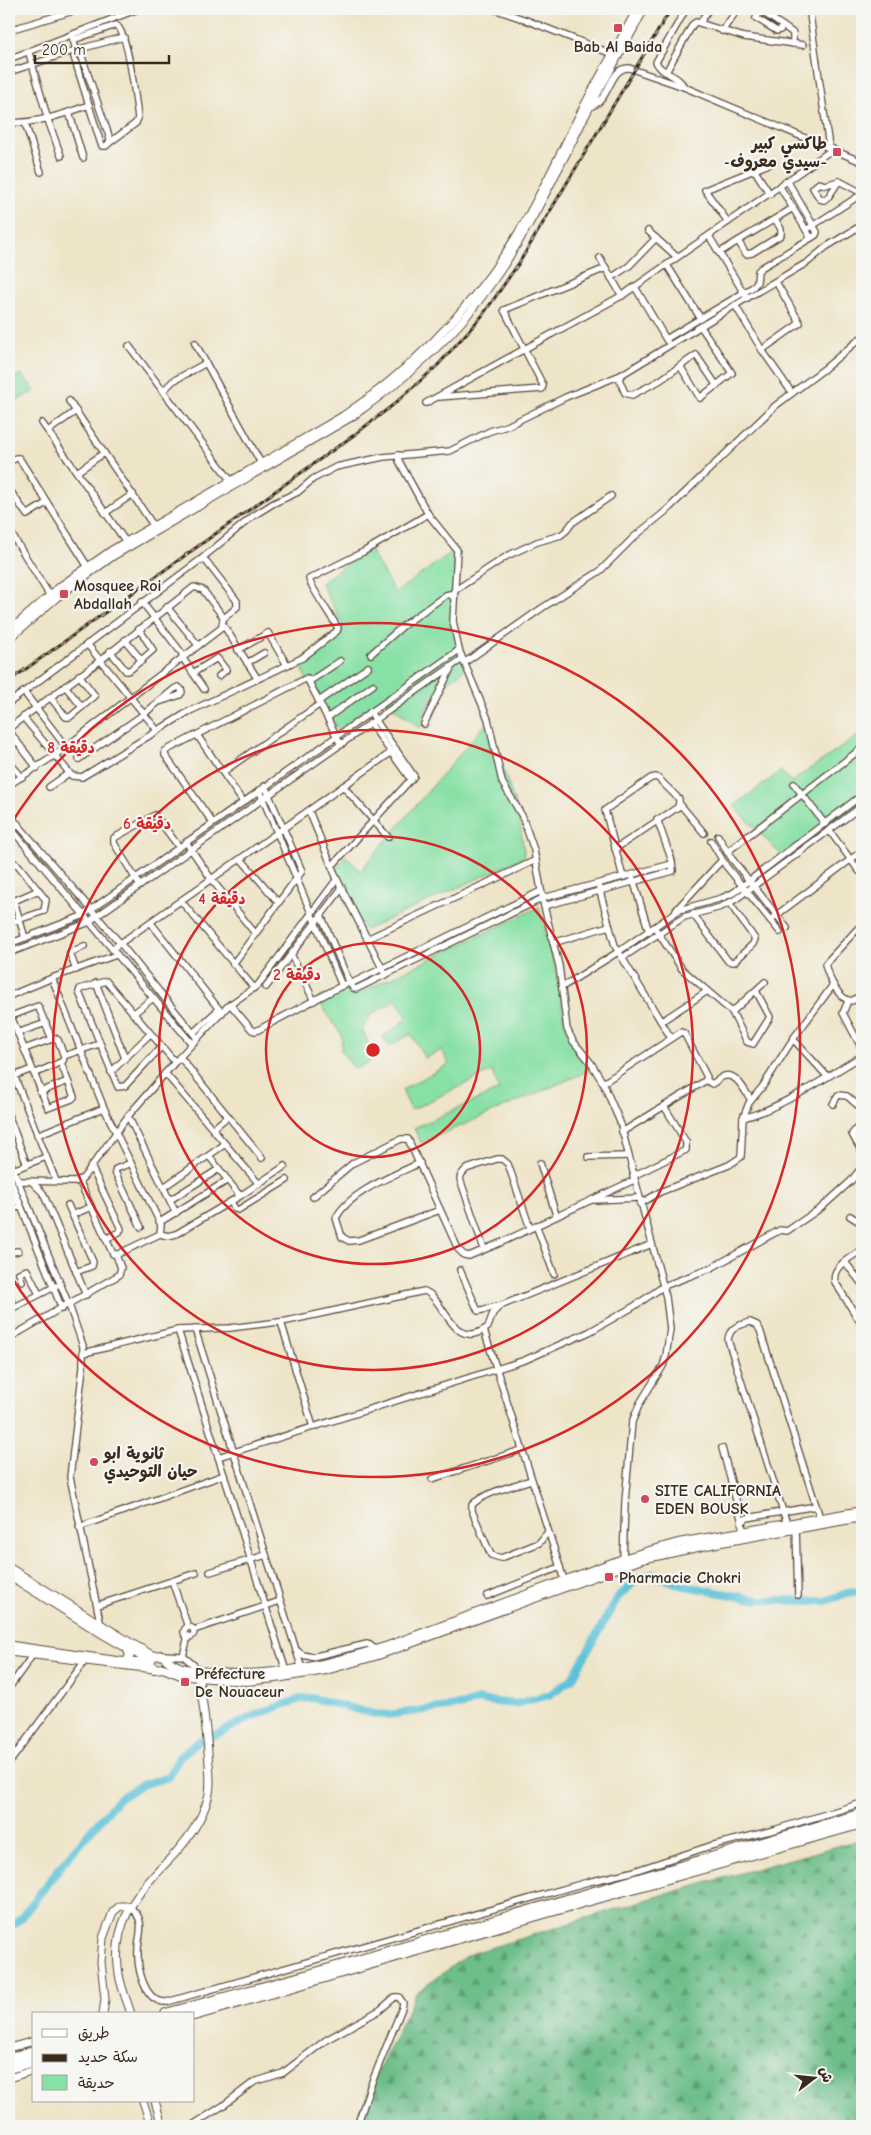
<svg xmlns="http://www.w3.org/2000/svg" width="871" height="2135" viewBox="0 0 871 2135" font-family="'Comic Neue','Playpen Sans Arabic',sans-serif">
<style>
.green{fill:#87e0a5;stroke:#618562}
.forest{fill:url(#forest-firs);stroke:#547454}
.lines{fill:none;stroke-linecap:round;stroke-linejoin:round}
.river{stroke:#5bc2d9;stroke-width:8}
.minor-casing{stroke:#564638;stroke-width:8}
.tertiary-casing{stroke:#564638;stroke-width:9}
.secondary-casing{stroke:#564638;stroke-width:10}
.motorway-casing{stroke:#564638;stroke-width:12}
.minor{stroke:#fff;stroke-width:5.5}
.tertiary{stroke:#fff;stroke-width:7}
.secondary{stroke:#fff;stroke-width:8}
.motorway{stroke:#fff;stroke-width:10}
.rail-casing{stroke:#3b2a1e;stroke-width:3}
.rail{stroke:#f6f6f2;stroke-width:1;stroke-dasharray:4;stroke-linecap:butt}
.ring{fill:none;stroke:#d62828;stroke-width:2.5}
.poi-dot{fill:#d1495b;stroke:#f6f6f2;stroke-width:2}
.labels{text-anchor:middle;stroke-width:4.5;stroke-linejoin:round;paint-order:stroke}
.poi-label{font-size:16px;font-weight:bold;fill:#3b2a1e;stroke:#f6f6f2;text-anchor:start}
.centre{fill:#d62828;stroke:#f6f6f2;stroke-width:2.5}
.ring-label{font-size:15px;text-anchor:middle;font-weight:bold;fill:#d62828;stroke:#f6f6f2;stroke-width:4.5;stroke-linejoin:round;paint-order:stroke}
</style>
<defs>
<pattern id="forest-firs" width="22" height="20" patternUnits="userSpaceOnUse" patternTransform="scale(1.25)"><rect width="22" height="20" fill="#6dbe8a"/><path d="M5 1l3.5 6h-7zM16 11l3.5 6h-7z" fill="#5b9b70"/></pattern>
</defs>
<rect width="100%" height="100%" fill="#f6f6f2"/>
<filter id="ink" filterUnits="userSpaceOnUse"><feTurbulence type="fractalNoise" baseFrequency=".02" numOctaves="2"/><feDisplacementMap in="SourceGraphic" scale="10" xChannelSelector="R" yChannelSelector="G"/><feConvolveMatrix kernelMatrix="1 2 1 2 8 2 1 2 1" color-interpolation-filters="sRGB"/></filter>
<filter id="wash" filterUnits="userSpaceOnUse"><feTurbulence type="fractalNoise" baseFrequency=".0096" numOctaves="4" result="noise"/><feDisplacementMap in="SourceGraphic" scale="20" xChannelSelector="R" yChannelSelector="G"/><feGaussianBlur stdDeviation="1.12" result="paint"/><feColorMatrix in="noise" values="0 0 0 0 0 0 0 0 0 0 0 0 0 0 0 0 0 1.4 0 .05"/><feComposite in="paint" operator="in"/></filter>
<g filter="url(#wash)">
<rect width="100%" height="100%" fill="#eee4c8"/>
<g class="green">
<path d="M21 374 35 391 9 404V381Z"/>
<path d="M369 548 395 593 457 548 454 622 469 665 431 697 420 728 381 698 341 734 305 676 300 661 343 625 321 583Z"/>
<path d="M488 721 519 817 525 857 365 930 333 873 346 856 360 871Z"/>
<path d="M862 733V802L847 813 781 855 734 806 781 771 791 782Z"/>
<path d="M539 907 560 988 565 1026 593 1069 421 1143 414 1128 499 1090 492 1071 411 1110 402 1090 449 1064 442 1050 425 1058 411 1034 389 1046 383 1037 408 1018 396 1000 370 1015 362 1030 376 1058 355 1069 341 1051 342 1036 317 999 347 985 357 994Z"/>
</g>
<path class="forest" d="M862 1839V2126H359L370 2088 416 1993 467 1955 645 1900Z"/>
<g class="lines">
<path class="river" d="M9 1928 22 1917 60 1867 118 1799 141 1785 169 1777 179 1757 199 1741 222 1732 255 1715 300 1699 312 1698 374 1714 387 1715 464 1705 478 1700 515 1704 549 1695 572 1679 618 1597 640 1577 653 1574 680 1585 758 1600 826 1601 847 1593 862 1591"/>
</g>
</g>
<g filter="url(#ink)">
<g class="lines">
<g class="minor-casing">
<g id="minor">
<path d="M494 9 526 20 612 54"/>
<path d="M761 11 783 26 780 30 777 31 756 18Z"/>
<path d="M810 15 829 147"/>
<path d="M700 23 708 10"/>
<path d="M783 26 793 33V44"/>
<path d="M9 30 80 9"/>
<path d="M722 31 738 9"/>
<path d="M72 35 76 50 82 57 110 139 109 143 106 146H102L100 141 74 57 76 50"/>
<path d="M73 40 116 25C128 31 136 102 138 118L136 123 109 143"/>
<path d="M29 53 48 120 61 156"/>
<path d="M9 59 138 9"/>
<path d="M9 72 76 50 124 37"/>
<path d="M666 72 693 24 696 22 744 37 803 45"/>
<path d="M684 87C679 75 661 74 656 62L686 9"/>
<path d="M591 106C610 102 609 67 629 68L684 87 862 162"/>
<path d="M69 112 83 158"/>
<path d="M9 123C38 123 62 115 89 105"/>
<path d="M25 123 41 172"/>
<path d="M755 171 770 194"/>
<path d="M839 181 829 196 824 200 820 199 813 188 819 183 825 185 839 181 862 193"/>
<path d="M780 187 811 238"/>
<path d="M775 219 781 229V235L752 253 746 254 738 241 793 208"/>
<path d="M728 222 705 190 774 162"/>
<path d="M806 230 862 194"/>
<path d="M648 231 677 257"/>
<path d="M709 236 747 298 808 262 826 247 862 225"/>
<path d="M719 253 738 241"/>
<path d="M600 258 622 296"/>
<path d="M667 265 701 319"/>
<path d="M611 278 629 266 656 238"/>
<path d="M635 287 667 341"/>
<path d="M735 305 762 350 800 323 776 282"/>
<path d="M666 339 753 287 757 282 758 271 761 268 816 235 817 232 788 182"/>
<path d="M195 343 263 467"/>
<path d="M129 346 231 481"/>
<path d="M762 350 792 393"/>
<path d="M680 366 700 398 732 373 701 327"/>
<path d="M717 386 696 355 659 381 632 395 625 393 619 379 621 375 747 298"/>
<path d="M163 391 173 381 206 363"/>
<path d="M439 397 542 389 543 385 504 310 606 268"/>
<path d="M69 401 153 525"/>
<path d="M426 403 623 295 833 149"/>
<path d="M42 423 126 542"/>
<path d="M48 431 76 411"/>
<path d="M398 455 399 461 428 514 457 550 453 621 459 650 488 719 502 782 522 816 534 850 544 906 559 966 567 1029 573 1041 591 1063 603 1083 620 1122 666 1297 670 1329 666 1356 663 1366 640 1403 632 1422 625 1502 623 1561"/>
<path d="M9 462 16 458H19L88 567"/>
<path d="M77 472 104 453"/>
<path d="M9 489 27 515 46 503"/>
<path d="M105 513 133 494"/>
<path d="M9 530 50 596"/>
<path d="M200 560 253 516 274 503 298 492 313 479 336 467 383 457 450 451 490 431 507 426 566 397 621 375"/>
<path d="M454 591 507 556 537 542 561 535 567 530 572 523 611 496"/>
<path d="M142 602 184 656"/>
<path d="M167 607 198 645"/>
<path d="M9 620 14 627"/>
<path d="M224 626 257 678"/>
<path d="M125 640 142 661"/>
<path d="M87 644 157 730"/>
<path d="M238 650 268 633 287 665"/>
<path d="M110 651 126 671 130 670 153 650 139 629"/>
<path d="M371 654 404 625 446 595 450 594 453 597"/>
<path d="M182 657 204 689"/>
<path d="M247 663 264 653"/>
<path d="M464 663 542 608 600 571 634 537 666 511 775 406 824 369 862 337"/>
<path d="M193 673 217 658 226 670 219 676"/>
<path d="M310 681 340 661"/>
<path d="M65 686 82 707"/>
<path d="M24 692 66 747"/>
<path d="M50 697 66 717H70L95 696 79 675"/>
<path d="M319 701 368 667"/>
<path d="M9 703 200 560 206 561 237 601V607L223 619 222 626H224L54 756 9 785"/>
<path d="M23 717 72 776 82 777 188 712 302 658 337 631 338 628C333 619 310 586 309 579L363 552 428 514"/>
<path d="M327 718 373 685"/>
<path d="M370 723 411 780"/>
<path d="M424 724 451 668"/>
<path d="M9 728 101 660 194 587 203 590 224 618"/>
<path d="M9 731 37 768"/>
<path d="M197 735 243 802"/>
<path d="M79 759 144 714 174 689 178 687 181 689 182 692 180 695 159 702"/>
<path d="M9 762 22 777"/>
<path d="M223 772 320 704"/>
<path d="M794 784 825 824"/>
<path d="M343 786 388 837"/>
<path d="M49 787 69 773"/>
<path d="M259 790 342 986"/>
<path d="M309 811 337 879 384 972"/>
<path d="M9 814 120 943 197 1038"/>
<path d="M213 823 165 755V751L307 678 341 745"/>
<path d="M18 824 12 830 14 832 192 1044"/>
<path d="M829 830 859 871"/>
<path d="M718 836 732 859 787 928"/>
<path d="M711 841 726 866 780 932"/>
<path d="M186 842 212 880 254 932"/>
<path d="M615 849 678 807 679 803"/>
<path d="M727 852 862 748"/>
<path d="M241 859 278 902"/>
<path d="M9 860 18 865 46 900 44 911 9 923"/>
<path d="M332 866 414 776 370 712"/>
<path d="M623 877 605 810 651 778 656 777 659 779 679 799V803L704 833"/>
<path d="M633 879 649 932"/>
<path d="M140 886 114 843V838L155 815 179 847"/>
<path d="M599 888 615 946 671 1038"/>
<path d="M14 901 25 938"/>
<path d="M181 901 254 988"/>
<path d="M9 903 39 890"/>
<path d="M544 906 673 871 672 861 657 819"/>
<path d="M676 910 722 860"/>
<path d="M693 914 728 961 734 962 753 944 755 939 730 904"/>
<path d="M321 915 349 982 353 988 356 989 543 898 672 864"/>
<path d="M770 920 862 851"/>
<path d="M151 923 222 1013"/>
<path d="M862 924 825 964C828 976 838 1000 852 1001L862 994"/>
<path d="M657 931 682 969 732 1012 765 982"/>
<path d="M367 939 536 860"/>
<path d="M553 943 609 926"/>
<path d="M9 944 82 916 459 650"/>
<path d="M112 949 396 749"/>
<path d="M9 953 87 923 462 659"/>
<path d="M291 954 314 1001"/>
<path d="M622 958 684 917 721 907 736 899 862 806"/>
<path d="M233 964 302 871 265 786"/>
<path d="M76 970 70 953 84 946"/>
<path d="M52 978 104 1108 161 1225 160 1234 118 1254H113L79 1180"/>
<path d="M96 983 125 1058"/>
<path d="M350 984 541 891"/>
<path d="M266 987 342 888"/>
<path d="M562 987 618 952 679 910 722 898 733 893 862 795"/>
<path d="M9 996 52 978 116 955"/>
<path d="M848 1001 843 1013 862 1049"/>
<path d="M230 1004 252 1030 256 1031 345 984"/>
<path d="M732 1012 747 1042 753 1044 770 1017 756 991"/>
<path d="M133 1014 153 998"/>
<path d="M662 1021 706 992"/>
<path d="M17 1033 46 1023"/>
<path d="M193 1033 219 1009"/>
<path d="M52 1039 38 1006 11 1016 48 1108 72 1099 74 1097 61 1063"/>
<path d="M793 1039 827 1076"/>
<path d="M161 1047 125 1086 118 1087 79 992 80 989 106 981 175 1062"/>
<path d="M24 1049 55 1038 58 1040 64 1056 63 1061 34 1074"/>
<path d="M64 1056 99 1044"/>
<path d="M180 1057 262 1158"/>
<path d="M9 1063 56 1181"/>
<path d="M111 1072 150 1034"/>
<path d="M165 1073 259 1184"/>
<path d="M9 1078 32 1069"/>
<path d="M706 1080 712 1084C715 1082 719 1079 722 1077 736 1070 745 1092 751 1100"/>
<path d="M603 1083 681 1032 684 1033 707 1077 705 1081 622 1132"/>
<path d="M40 1092 68 1081"/>
<path d="M833 1104 838 1095 847 1096 862 1109"/>
<path d="M128 1116 176 1213"/>
<path d="M9 1117 27 1165"/>
<path d="M743 1118C782 1108 826 1077 862 1056"/>
<path d="M862 1122 852 1134 862 1152"/>
<path d="M213 1129 228 1116"/>
<path d="M37 1135 104 1108"/>
<path d="M209 1156 240 1196"/>
<path d="M588 1157 628 1156"/>
<path d="M9 1159 69 1305 83 1346V1367L70 1477 101 1626"/>
<path d="M131 1163 116 1169 115 1172 141 1227"/>
<path d="M420 1163C394 1175 349 1192 336 1218L342 1237 349 1241 359 1240 440 1210"/>
<path d="M540 1163 556 1215"/>
<path d="M91 1166 121 1229 119 1232 106 1239"/>
<path d="M13 1170 46 1157"/>
<path d="M9 1176 62 1309"/>
<path d="M633 1176 686 1150V1142L664 1106"/>
<path d="M18 1181 74 1182 83 1178 128 1116 175 1062 228 1006 258 985 337 879"/>
<path d="M31 1181 43 1193 86 1295"/>
<path d="M164 1187 225 1144"/>
<path d="M313 1197 353 1163 401 1139H408L458 1249 464 1255 469 1256 500 1243 634 1180"/>
<path d="M170 1200 219 1169"/>
<path d="M594 1200 639 1198"/>
<path d="M9 1202 19 1201"/>
<path d="M231 1202 235 1209 238 1210 287 1180"/>
<path d="M640 1204 660 1192 729 1165 741 1157 743 1118 749 1103 763 1086 793 1039 833 985"/>
<path d="M68 1205 93 1262 92 1266 76 1272"/>
<path d="M9 1208 21 1207"/>
<path d="M72 1215 91 1207"/>
<path d="M850 1216 858 1221 862 1226"/>
<path d="M160 1222 228 1180"/>
<path d="M536 1225 554 1274"/>
<path d="M160 1234 168 1236 176 1234 240 1196 285 1166"/>
<path d="M9 1248 12 1252 18 1251"/>
<path d="M484 1249 460 1179 461 1175 466 1169 497 1159H502L508 1164 530 1228"/>
<path d="M860 1251C850 1258 831 1267 835 1282L862 1325"/>
<path d="M845 1262 862 1284"/>
<path d="M460 1270 478 1311 498 1306"/>
<path d="M22 1281 19 1273 27 1270 39 1294"/>
<path d="M9 1296 14 1307"/>
<path d="M9 1310 56 1286"/>
<path d="M281 1322 313 1427"/>
<path d="M195 1329 302 1669"/>
<path d="M178 1330 286 1671"/>
<path d="M484 1330 565 1583"/>
<path d="M9 1338 119 1275 121 1268 116 1255"/>
<path d="M84 1353 178 1330 230 1328 287 1321 424 1291C445 1297 452 1354 488 1327L493 1313 500 1306 652 1244"/>
<path d="M722 1448 742 1522"/>
<path d="M218 1457 525 1360 589 1332 633 1307 664 1286 711 1268 780 1230 787 1231 821 1208 851 1181 862 1167"/>
<path d="M432 1479 521 1450"/>
<path d="M531 1480C515 1485 483 1493 472 1505V1511L491 1555 501 1558 539 1543 548 1532"/>
<path d="M787 1524 728 1340C729 1327 740 1325 750 1322L757 1325 760 1330 820 1518"/>
<path d="M79 1527 224 1475"/>
<path d="M796 1528 798 1595"/>
<path d="M743 1532 742 1522 747 1518 816 1506"/>
<path d="M210 1572 266 1555"/>
<path d="M172 1581 188 1627"/>
<path d="M487 1596 560 1567"/>
<path d="M98 1605 196 1573"/>
<circle cx="189" cy="1632" r="5"/>
<path d="M194 1630 280 1601"/>
<path d="M296 1650 303 1655 312 1657 367 1644 370 1645 377 1651"/>
<path d="M162 1655 183 1656 201 1671"/>
<path d="M183 1656 188 1636"/>
<path d="M9 1688 34 1653"/>
<path d="M9 1763 85 1661"/>
<path d="M129 1906C134 1911 139 1915 140 1922 142 1931 138 1941 138 1949 137 1968 144 2003 167 2002L588 1882 631 1872 710 1846 774 1830 862 1803"/>
<path d="M191 2126 224 2105 254 2082 283 2073 326 2040 380 2010 395 1997H399L403 2003 402 2008 370 2087 357 2126"/>
</g>
</g>
<g class="tertiary-casing">
<g id="tertiary">
<path d="M9 631 62 585 112 550 343 416C411 370 470 310 514 240 539 200 559 155 581 112 599 77 619 44 637 9"/>
<path d="M9 639 57 597 113 556 353 416C395 386 436 353 469 313 517 254 550 186 584 118 603 81 625 46 644 9"/>
<path d="M9 1645 127 1662 150 1663"/>
<path d="M9 1652 154 1669"/>
<path d="M103 2014 105 1999 101 1962 103 1938 113 1912 120 1906H129"/>
<path d="M131 2014C127 2000 121 1988 119 1974 111 1927 134 1895 165 1864 184 1845 201 1824 208 1798 212 1784 209 1767 208 1752 206 1727 204 1702 198 1677"/>
<path d="M9 2048 34 2041"/>
<path d="M9 2078 34 2070"/>
<path d="M143 2101 151 2126"/>
<path d="M155 2101 162 2126"/>
</g>
</g>
<g class="secondary-casing">
<g id="secondary">
<path d="M9 1568 132 1644 153 1656 162 1655C175 1669 188 1670 207 1672 269 1680 329 1664 388 1646L623 1559 649 1551 678 1543 862 1511"/>
<path d="M9 1575 103 1634 150 1661"/>
<path d="M153 1656 150 1663 154 1669 163 1668 181 1675 198 1677 246 1681 276 1678 326 1670 378 1655 642 1559 716 1543 862 1517"/>
<path d="M127 1662 130 1655 127 1648"/>
</g>
</g>
<g class="motorway-casing">
<g id="motorway">
<path d="M166 2014 316 1973 862 1814"/>
<path d="M194 2015 544 1913 862 1823"/>
<path d="M9 2059 34 2051"/>
<path d="M9 2068 34 2061"/>
</g>
</g>
<use href="#minor" class="minor"/>
<use href="#tertiary" class="tertiary"/>
<use href="#secondary" class="secondary"/>
<use href="#motorway" class="motorway"/>
<g class="rail-casing">
<path id="rail" d="M9 681 354 435 393 405 437 366 482 316 519 263 671 9"/>
</g>
<use href="#rail" class="rail"/>
</g>
</g>
<g class="ring">
<circle cx="373" cy="1050" r="107"/>
<circle cx="373" cy="1050" r="214"/>
<circle cx="373" cy="1050" r="320"/>
<path d="M9 827A427 427 0 1 1 9 1273"/>
</g>
<g class="poi-dot">
<rect x="613" y="23" width="10" height="10" rx="2.5"/>
<rect x="832" y="147" width="10" height="10" rx="2.5"/>
<rect x="59" y="589" width="10" height="10" rx="2.5"/>
<circle cx="94" cy="1462" r="5"/>
<circle cx="645" cy="1499" r="5"/>
<rect x="604" y="1572" width="10" height="10" rx="2.5"/>
<rect x="180" y="1677" width="10" height="10" rx="2.5"/>
</g>
<g class="labels">
<g class="poi-label">
<text x="618" y="52" text-anchor="middle">Bab Al Baida</text>
<text x="827" y="149" text-anchor="end">طاكسي كبير<tspan x="827" dy="18">-سيدي معروف-</tspan></text>
<text x="74" y="591">Mosquee Roi<tspan x="74" dy="18">Abdallah</tspan></text>
<text x="104" y="1459">ثانوية ابو<tspan x="104" dy="18">حيان التوحيدي</tspan></text>
<text x="655" y="1496">SITE CALIFORNIA<tspan x="655" dy="18">EDEN BOUSK</tspan></text>
<text x="619" y="1583">Pharmacie Chokri</text>
<text x="195" y="1679">Préfecture<tspan x="195" dy="18">De Nouaceur</tspan></text>
</g>
</g>
<circle cx="373" cy="1050" r="8" class="centre"/>
<g class="ring-label">
<text x="71" y="753">8 دقيقة</text>
<text x="147" y="829">6 دقيقة</text>
<text x="222" y="904">4 دقيقة</text>
<text x="297" y="980">2 دقيقة</text>
</g>
<rect width="871" height="2135" fill="none" stroke="#f6f6f2" stroke-width="30"/>
<rect x="32" y="2012" width="162" height="90" fill="#f6f6f2" stroke="#aba49d"/>
<rect x="42" y="2029" width="25" height="8" fill="#ffffff" stroke="#aba49d"/>
<text x="78" y="2038" font-size="15" fill="#3b2a1e">طريق</text>
<rect x="42" y="2054" width="25" height="8" fill="#3b2a1e" stroke="#aba49d"/>
<text x="78" y="2062" font-size="15" fill="#3b2a1e">سكة حديد</text>
<rect x="42" y="2075" width="25" height="15" fill="#87e0a5" stroke="#aba49d"/>
<text x="78" y="2088" font-size="15" fill="#3b2a1e">حديقة</text>
<g transform="translate(814 2078) rotate(74)" stroke="#f6f6f2" stroke-width="4" paint-order="stroke">
<path d="M0-4L9 19L0 12L-9 19Z" fill="#3b2a1e"/>
<text y="-8" font-size="14" font-weight="bold" text-anchor="middle" fill="#3b2a1e">ش</text>
</g>
<path d="M35 55v8h134v-8" fill="none" stroke="#3b2a1e" stroke-width="2.5"/>
<text x="42" y="55" font-size="15" fill="#3b2a1e" stroke="#f6f6f2" stroke-width="4" paint-order="stroke">200 m</text>
</svg>
